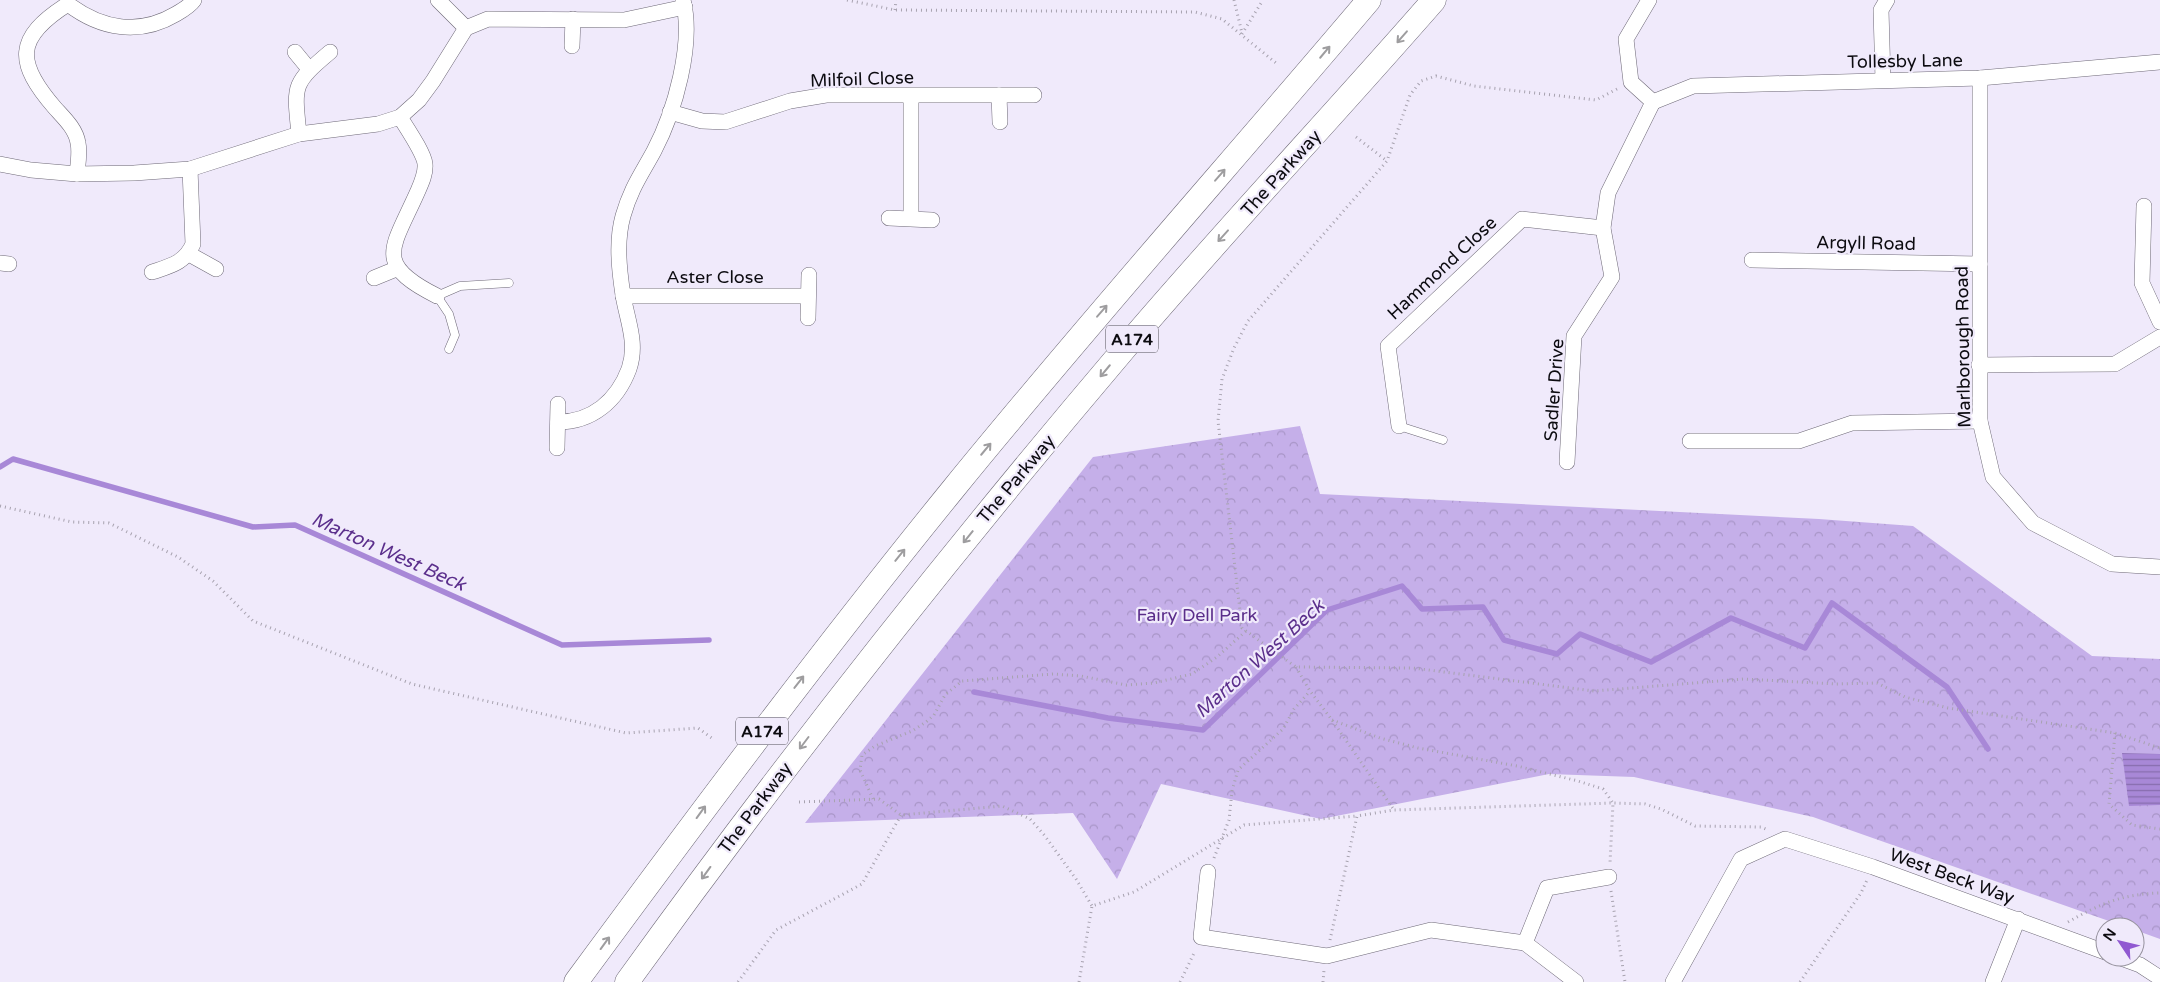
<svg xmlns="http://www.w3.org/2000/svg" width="2160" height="982" viewBox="0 0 2160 982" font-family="'Varela Round',sans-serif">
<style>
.park{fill:url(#park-crowns)}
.water{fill:url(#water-rules)}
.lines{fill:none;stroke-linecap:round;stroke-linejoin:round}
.stream{stroke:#a888d7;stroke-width:5.5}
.service-casing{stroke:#6e6977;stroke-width:9}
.minor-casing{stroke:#6e6977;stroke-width:16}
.trunk-casing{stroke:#6e6977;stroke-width:25}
.path{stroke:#a7a2af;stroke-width:3;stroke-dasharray:1 4;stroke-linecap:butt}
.service{stroke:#fff;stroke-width:8}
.minor{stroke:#fff;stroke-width:15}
.trunk{stroke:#fff;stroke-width:24}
.oneway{stroke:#9e9d9f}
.labels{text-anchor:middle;stroke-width:4.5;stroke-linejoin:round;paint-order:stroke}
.shield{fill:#f0eafb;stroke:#504e56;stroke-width:1}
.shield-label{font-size:16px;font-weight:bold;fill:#0c0b10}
.street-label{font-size:18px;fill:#0c0b10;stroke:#f0eafb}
.park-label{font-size:18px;fill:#5a2d8a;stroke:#f0eafb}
.water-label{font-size:19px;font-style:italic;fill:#5b2f8c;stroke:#f0eafb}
</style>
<defs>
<pattern id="park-crowns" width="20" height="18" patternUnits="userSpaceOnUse" patternTransform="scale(1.25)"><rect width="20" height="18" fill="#c5afe9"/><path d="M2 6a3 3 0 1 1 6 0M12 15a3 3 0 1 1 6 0" fill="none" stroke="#a895c7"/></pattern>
<pattern id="water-rules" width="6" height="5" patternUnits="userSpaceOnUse" patternTransform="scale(1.25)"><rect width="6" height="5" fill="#a888d7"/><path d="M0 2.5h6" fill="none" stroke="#876dad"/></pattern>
</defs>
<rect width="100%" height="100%" fill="#f0eafb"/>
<path class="park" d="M1300 426 1320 494 1819 519 1913 526 2092 656 2160 659V939L2135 930V927H2126L1813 817 1634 777 1549 774 1321 819 1161 784 1117 879 1073 813 805 823 1093 457Z"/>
<path class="water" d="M2122 753 2160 754V805L2129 806Z"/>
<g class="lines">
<g class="stream">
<path d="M0 467 13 459 253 527 295 525 562 645 709 640"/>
<path d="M974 692 1108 718 1203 730 1327 610 1402 586 1422 609 1483 607 1504 640 1557 654 1580 634 1651 662 1731 618 1805 648 1832 603 1947 687 1988 749"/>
</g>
<g class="service-casing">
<g id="service">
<path d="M449 349 455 335 449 314 437 296 460 286 509 283"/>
<path d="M1399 426 1443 440"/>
</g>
</g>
<g class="minor-casing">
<g id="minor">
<path d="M438 0 466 28"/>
<path d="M1649 0 1626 39 1631 82 1653 102"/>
<path d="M572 46 573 19"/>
<path d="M295 52 309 69"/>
<path d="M1980 78V421L1993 477 2033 523 2112 564 2160 567"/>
<path d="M1883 80 1881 10 1887 0"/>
<path d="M999 95 1000 122"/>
<path d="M1653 102 1693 86 1980 78 2160 62"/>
<path d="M670 112 702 121 725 122 790 101 826 95H1034"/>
<path d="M400 117C406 127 424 153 425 164 426 174 421 184 417 193 392 249 373 264 437 296"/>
<path d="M299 134C294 85 292 84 330 52"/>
<path d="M0 164 31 170 77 174 134 173 190 169 299 134 378 124 400 117 419 100 433 81 466 28 488 19 624 20 685 7"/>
<path d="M77 174C78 164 80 152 78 143 76 129 64 118 55 108 16 63 14 38 68 4 101 29 139 36 176 14 183 10 190 6 194 0"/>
<path d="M2144 206 2142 283 2160 322"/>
<path d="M889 218 932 220"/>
<path d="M911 218V96"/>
<path d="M189 254 216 269"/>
<path d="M1752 260 1980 264"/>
<path d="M0 263 9 264"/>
<path d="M152 272C170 266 185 263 193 244L190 169"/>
<path d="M374 278 396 269"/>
<path d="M623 296H808"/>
<path d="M808 318 809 275"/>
<path d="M1979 365 2115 364 2160 337"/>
<path d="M558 422C592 422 617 401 629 369 638 343 627 320 623 295 619 269 616 241 623 216 631 188 641 175 654 151 675 111 694 44 683 0"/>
<path d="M1399 426 1388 346 1522 219 1603 228"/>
<path d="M1690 441H1799L1852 423 1980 421"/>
<path d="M557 448 558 404"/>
<path d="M1567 462 1574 336 1612 277 1603 228 1608 193 1653 102"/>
<path d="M1208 872 1201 937 1327 956 1431 930 1525 943 1576 982"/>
<path d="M1525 943 1547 888 1609 877"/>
<path d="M2118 957 2140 965 2160 978"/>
<path d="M1673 982 1741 859 1785 839 1873 867 2105 952"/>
<path d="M1993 982 2018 919"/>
</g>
</g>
<g class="trunk-casing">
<g id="trunk">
<path d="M576 982C699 815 823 649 954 488 1088 323 1231 163 1369 0"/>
<path d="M627 982C784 764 950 554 1124 349 1225 230 1332 117 1434 0"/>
</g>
</g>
<g class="path">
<path d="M847 0 895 10 1195 12 1222 19 1276 63"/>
<path d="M1234 0 1242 33"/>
<path d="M895 10 896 0"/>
<path d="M1242 34 1263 0"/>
<path d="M1617 89 1596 100 1474 86 1436 76 1421 81 1410 95 1387 161 1248 321 1234 348 1222 379 1218 421 1242 628 1296 667 1413 668 1594 691 1744 679 1836 684 1877 683 1905 697 1948 708 2115 733 2160 748"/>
<path d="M1356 137 1387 161"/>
<path d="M0 506 72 522 109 523 178 557 213 581 253 621 412 684 626 733 698 728 713 739"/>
<path d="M1296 667 1310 691 1332 720 1394 810"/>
<path d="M1332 720 1380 738 1418 748 1517 766 1578 781 1603 789 1613 803 1610 863"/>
<path d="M2115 733 2109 804 2132 825 2160 829"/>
<path d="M873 799 860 770 862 755 875 746 912 731 926 722 934 715 945 695 962 681 1053 674 1081 676 1126 685 1154 683 1192 674 1217 657 1246 631"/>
<path d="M799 802 879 799 901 815 1002 806 1030 819 1045 836 1076 879 1092 906"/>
<path d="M1214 858 1229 820 1232 791 1238 770 1283 729 1294 709 1310 691"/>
<path d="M1611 891 1625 982"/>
<path d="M2068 922C2100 904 2122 894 2160 893"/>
<path d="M1330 940 1357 816 1394 810 1613 803 1645 804 1661 809 1695 826 1761 827 1768 830"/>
<path d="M738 982 776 930 862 884 901 815"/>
<path d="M1079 982 1092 906 1134 892 1244 825 1357 816"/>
<path d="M1180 982 1195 951"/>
<path d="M1323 982 1324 970"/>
<path d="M1800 982 1861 893 1867 880"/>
</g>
<use href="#service" class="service"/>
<use href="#minor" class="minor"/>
<use href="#trunk" class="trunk"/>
</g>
<defs><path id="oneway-shaft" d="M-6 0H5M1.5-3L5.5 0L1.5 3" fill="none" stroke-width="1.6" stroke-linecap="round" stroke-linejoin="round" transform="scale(1.25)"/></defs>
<g class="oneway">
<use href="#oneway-shaft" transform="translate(1402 37) rotate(131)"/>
<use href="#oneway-shaft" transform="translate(1325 52) rotate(-50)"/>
<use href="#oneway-shaft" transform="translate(1220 175) rotate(-49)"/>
<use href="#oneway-shaft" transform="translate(1223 236) rotate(132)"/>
<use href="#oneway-shaft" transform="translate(1102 311) rotate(-49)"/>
<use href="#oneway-shaft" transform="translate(1105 371) rotate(130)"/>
<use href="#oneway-shaft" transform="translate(986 449) rotate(-50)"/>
<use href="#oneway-shaft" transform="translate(968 537) rotate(129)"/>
<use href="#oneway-shaft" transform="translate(900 555) rotate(-51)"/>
<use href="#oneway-shaft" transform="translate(799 682) rotate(-52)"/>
<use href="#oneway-shaft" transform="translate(804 743) rotate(127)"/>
<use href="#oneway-shaft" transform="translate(701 812) rotate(-54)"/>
<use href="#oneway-shaft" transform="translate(706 873) rotate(126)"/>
<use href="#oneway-shaft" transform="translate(605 943) rotate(-54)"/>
</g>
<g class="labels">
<g class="shield">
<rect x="1106" y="325.5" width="52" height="27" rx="4"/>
<rect x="736" y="717.5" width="52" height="27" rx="4"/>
</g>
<g class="shield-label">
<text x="1132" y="345">A174</text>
<text x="762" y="737">A174</text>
</g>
<g class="street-label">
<text transform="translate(1905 61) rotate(-1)" y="6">Tollesby Lane</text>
<text transform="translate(862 79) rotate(-2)" y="6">Milfoil Close</text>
<text transform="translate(1281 173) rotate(-48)" y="6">The Parkway</text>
<text transform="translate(1866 243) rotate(1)" y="6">Argyll Road</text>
<text transform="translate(1442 268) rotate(-43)" y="6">Hammond Close</text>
<text x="715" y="283">Aster Close</text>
<text transform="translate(1963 347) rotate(-91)" y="6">Marlborough Road</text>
<text transform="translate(1554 390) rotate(-86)" y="6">Sadler Drive</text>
<text transform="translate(1016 479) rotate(-50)" y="6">The Parkway</text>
<text transform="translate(755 808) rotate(-53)" y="6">The Parkway</text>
<text transform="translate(1952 876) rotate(20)" y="6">West Beck Way</text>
</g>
<g class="park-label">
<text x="1197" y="621">Fairy Dell Park</text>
</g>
<g class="water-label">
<text transform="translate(389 551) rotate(24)" y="7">Marton West Beck</text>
<text transform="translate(1259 658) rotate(-42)" y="7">Marton West Beck</text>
</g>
</g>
<g transform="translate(2120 942) rotate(305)"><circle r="24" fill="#f0eafb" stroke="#95919d"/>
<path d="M0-4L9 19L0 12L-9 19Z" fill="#9059d1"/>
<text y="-8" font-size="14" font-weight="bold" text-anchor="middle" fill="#0c0b10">N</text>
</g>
</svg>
